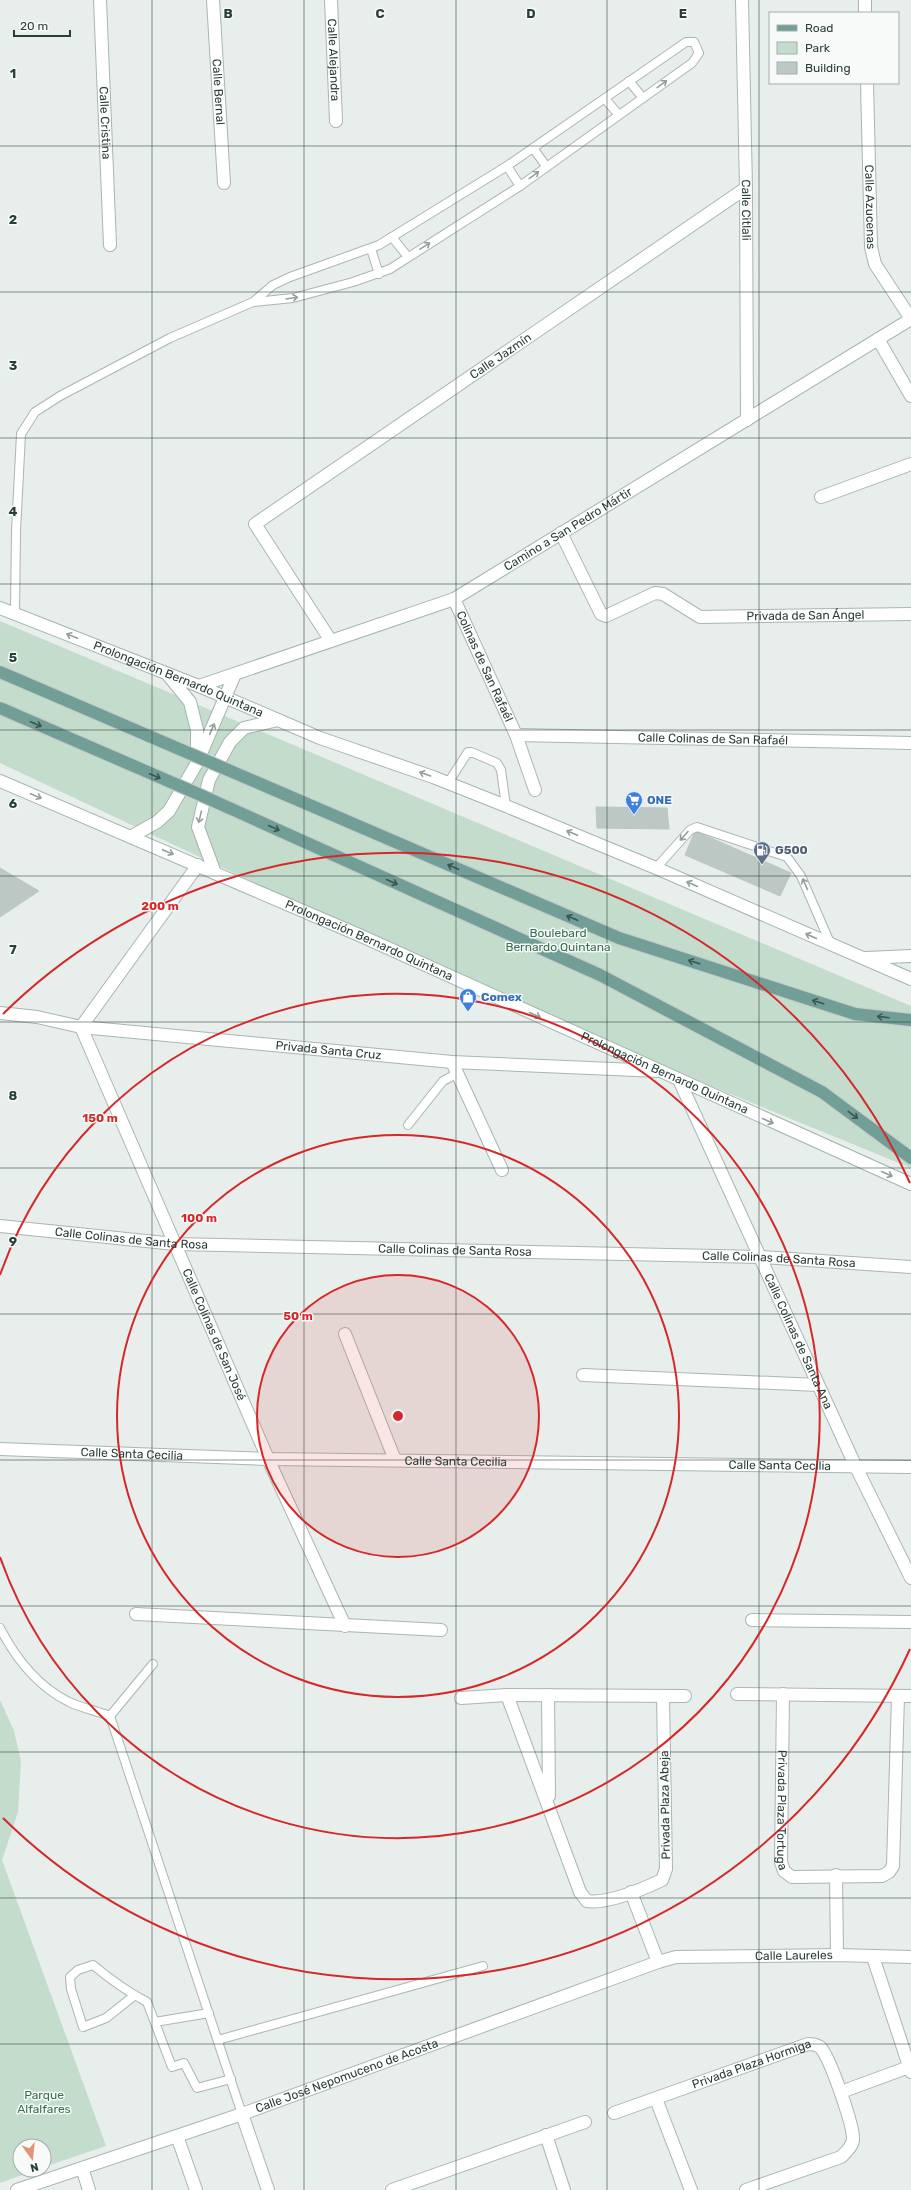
<svg xmlns="http://www.w3.org/2000/svg" width="911" height="2190" viewBox="0 0 911 2190" font-family="Rubik,sans-serif">
<style>
.green{fill:#c3dccc}
.building{fill:#bcc8c4;stroke:#bac7c2}
.lines{fill:none;stroke-linecap:round;stroke-linejoin:round}
.lane-casing{stroke:#aab6b2;stroke-width:10}
.street-casing{stroke:#aab6b2;stroke-width:14}
.secondary-casing{stroke:#a4b5b0;stroke-width:14}
.primary-casing{stroke:#c3c9c8;stroke-width:14}
.lane{stroke:#fff;stroke-width:8}
.street{stroke:#fff;stroke-width:12}
.secondary{stroke:#fff;stroke-width:12}
.primary{stroke:#719e96;stroke-width:12}
.primary-bridge-casing{stroke:#c3c9c8;stroke-width:14;stroke-linecap:butt}
.primary-bridge{stroke:#719e96;stroke-width:12}
.oneway{stroke:#949e9c}
.oneway2{stroke:#3a5651}
.grid{fill:none;stroke:#283e3a;stroke-width:1;stroke-opacity:0.55}
.ring{fill:none;stroke:#d62828;stroke-width:2}
.labels{text-anchor:middle;stroke-width:3;stroke-linejoin:round;paint-order:stroke}
.street-label{font-size:12px;fill:#283e3a;stroke:#f7faf9}
.shop-label{font-size:12px;font-weight:bold;fill:#366cbe;stroke:#f7faf9;text-anchor:start}
.service-label{font-size:12px;font-weight:bold;fill:#4e5e75;stroke:#f7faf9;text-anchor:start}
.park-label{font-size:12px;fill:#367051;stroke:#f7faf9}
.grid-label{font-size:13px;text-anchor:middle;font-weight:bold;fill:#283e3a;stroke:#f7faf9;stroke-width:3;stroke-linejoin:round;paint-order:stroke}
.centre{fill:#d62828;stroke:#f7faf9;stroke-width:2}
.ring-label{font-size:12px;text-anchor:middle;font-weight:bold;fill:#d62828;stroke:#f7faf9;stroke-width:3;stroke-linejoin:round;paint-order:stroke}
</style>
<rect width="100%" height="100%" fill="#e7eeeb"/>
<g class="green">
<path d="M0 621 911 1006V1168L518 1007 0 763Z"/>
<path d="M0 1700 14 1731 21 1761 18 1812 2 1860 106 2146 44 2167V2146H20V2170H36L0 2183Z"/>
</g>
<g class="building">
<path d="M596 807 667 808 669 829 597 828Z"/>
<path d="M695 831 791 873 780 896 685 855Z"/>
<path d="M0 868 39 891 0 917Z"/>
</g>
<g class="lines">
<g class="lane-casing">
<g id="lane">
<path d="M629 81 643 98"/>
<path d="M605 99 619 115"/>
<path d="M533 148 546 166"/>
<path d="M507 166 520 186"/>
<path d="M392 237 408 257"/>
<path d="M371 249 379 274"/>
<path d="M15 613 16 531 21 434 35 412 60 396 170 338 253 302 273 285 290 277 379 245 507 166 686 42H694L699 53 692 63 520 186 390 269 353 282 293 298 253 302"/>
<path d="M448 783 468 752H471L497 763 501 770 506 806"/>
<path d="M656 868 690 830 697 827 787 857 801 876 831 945"/>
<path d="M408 1125 443 1081 458 1073"/>
<path d="M0 1628C16 1659 37 1686 69 1702 82 1708 97 1711 110 1716"/>
<path d="M153 1664 110 1716 242 2114"/>
<path d="M135 1995 106 2018 83 2027 71 1989 70 1977 78 1970 93 1965C111 1980 126 1991 147 2002L172 2067 184 2063 197 2088 231 2079"/>
<path d="M155 2022 209 2013"/>
<path d="M218 2040 483 1966"/>
</g>
</g>
<g class="street-casing">
<g id="street">
<path id="s1" d="M100 0 110 245"/>
<path id="s2" d="M213 0 224 183"/>
<path id="s3" d="M331 0 336 121"/>
<path id="s4" d="M742 0 746 188 747 420"/>
<path d="M865 0V13"/>
<path id="s5" d="M867 83 871 247 875 264 911 319"/>
<path d="M878 339 911 396"/>
<path d="M821 497 911 464"/>
<path id="s6" d="M561 533 601 614 606 616 655 593 663 594 700 617 911 614"/>
<path id="s7" d="M454 599 516 735 535 790"/>
<path id="s8" d="M331 641 255 524 746 188"/>
<path id="s9" d="M516 735 911 743"/>
<path id="s10" d="M198 865 81 1027 268 1459 345 1626"/>
<path id="s11" d="M0 1013 37 1017 81 1027 452 1062 659 1071"/>
<path d="M452 1062 502 1170"/>
<path id="s12" d="M680 1082 855 1465 911 1578"/>
<path id="s13" d="M0 1226 175 1244 761 1257 911 1267"/>
<path d="M345 1334 395 1460"/>
<path d="M583 1375 818 1385"/>
<path id="s14" d="M0 1449 268 1459 911 1467"/>
<path d="M136 1614 441 1630"/>
<path d="M752 1620 911 1622"/>
<path d="M737 1694 911 1696"/>
<path id="s15" d="M783 1694 781 1862 784 1871 792 1877 882 1876 889 1872 893 1866 898 1696"/>
<path d="M507 1695 580 1892 587 1901C608 1904 643 1889 662 1880L666 1869 663 1696"/>
<path d="M548 1695 549 1796"/>
<path d="M461 1698 507 1695 685 1696"/>
<path d="M836 1875 837 1955"/>
<path d="M631 1892 658 1962"/>
<path d="M873 1957 911 2072"/>
<path d="M841 2092 909 2067"/>
<path d="M656 2099 691 2190"/>
<path id="s16" d="M614 2113 808 2044C812 2044 817 2045 820 2047 830 2057 852 2122 853 2137 854 2145 846 2152 841 2157L746 2190"/>
<path d="M242 2114 268 2190"/>
<path d="M546 2135 564 2190"/>
<path d="M177 2136 196 2190"/>
<path d="M82 2168 89 2190"/>
<path id="s17" d="M17 2190 242 2114 658 1962 676 1957 837 1955 911 1957"/>
<path d="M392 2190 585 2122"/>
</g>
</g>
<g class="secondary-casing">
<g id="secondary">
<path id="s18" d="M0 608 199 686 320 738 433 777 506 806 656 868 911 979"/>
<path d="M168 675 190 702 197 730V758"/>
<path id="s19" d="M199 686 454 599 911 319"/>
<path id="s20" d="M0 781 359 935 911 1184"/>
<path d="M132 836 157 822 169 811 197 763 235 674"/>
<path d="M215 873 198 827 209 780 230 742 244 728 278 720"/>
<path d="M866 958 911 956"/>
</g>
</g>
<g class="primary-casing">
<g id="primary">
<path d="M855 1014 911 1020"/>
<path d="M822 1092 911 1158"/>
</g>
</g>
<use href="#lane" class="lane"/>
<use href="#street" class="street"/>
<use href="#secondary" class="secondary"/>
<use href="#primary" class="primary"/>
<g class="primary-bridge-casing">
<g id="primary-bridge">
<path d="M0 672 619 938 855 1014"/>
<path d="M0 708 196 793 600 975 822 1092"/>
</g>
</g>
<use href="#primary-bridge" class="primary-bridge"/>
</g>
<defs><path id="oneway-shaft" d="M-6 0H5M1.5-3L5.5 0L1.5 3" fill="none" stroke-width="1.6" stroke-linecap="round" stroke-linejoin="round"/></defs>
<g class="oneway">
<use href="#oneway-shaft" transform="translate(662 84) rotate(-36)"/>
<use href="#oneway-shaft" transform="translate(534 175) rotate(-36)"/>
<use href="#oneway-shaft" transform="translate(425 246) rotate(-32)"/>
<use href="#oneway-shaft" transform="translate(292 298) rotate(-9)"/>
<use href="#oneway-shaft" transform="translate(72 636) rotate(-158)"/>
<use href="#oneway-shaft" transform="translate(212 729) rotate(-66)"/>
<use href="#oneway-shaft" transform="translate(425 774) rotate(-161)"/>
<use href="#oneway-shaft" transform="translate(36 796) rotate(23)"/>
<use href="#oneway-shaft" transform="translate(200 817) rotate(104)"/>
<use href="#oneway-shaft" transform="translate(572 833) rotate(-157)"/>
<use href="#oneway-shaft" transform="translate(684 836) rotate(132)"/>
<use href="#oneway-shaft" transform="translate(168 852) rotate(23)"/>
<use href="#oneway-shaft" transform="translate(692 884) rotate(-156)"/>
<use href="#oneway-shaft" transform="translate(805 884) rotate(-114)"/>
<use href="#oneway-shaft" transform="translate(811 936) rotate(-156)"/>
<use href="#oneway-shaft" transform="translate(535 1015) rotate(24)"/>
<use href="#oneway-shaft" transform="translate(768 1121) rotate(24)"/>
<use href="#oneway-shaft" transform="translate(887 1174) rotate(24)"/>
</g>
<g class="oneway2">
<use href="#oneway-shaft" transform="translate(36 724) rotate(23)"/>
<use href="#oneway-shaft" transform="translate(155 776) rotate(23)"/>
<use href="#oneway-shaft" transform="translate(274 828) rotate(24)"/>
<use href="#oneway-shaft" transform="translate(453 867) rotate(-157)"/>
<use href="#oneway-shaft" transform="translate(392 882) rotate(24)"/>
<use href="#oneway-shaft" transform="translate(572 918) rotate(-157)"/>
<use href="#oneway-shaft" transform="translate(694 962) rotate(-162)"/>
<use href="#oneway-shaft" transform="translate(818 1002) rotate(-162)"/>
<use href="#oneway-shaft" transform="translate(883 1017) rotate(-173)"/>
<use href="#oneway-shaft" transform="translate(853 1115) rotate(37)"/>
</g>
<path class="grid" d="M152 0V2190M304 0V2190M456 0V2190M607 0V2190M759 0V2190M0 146H911M0 292H911M0 438H911M0 584H911M0 730H911M0 876H911M0 1022H911M0 1168H911M0 1314H911M0 1460H911M0 1606H911M0 1752H911M0 1898H911M0 2044H911"/>
<circle cx="398" cy="1416" r="141" fill="#d62828" fill-opacity=".12"/>
<g class="ring">
<circle cx="398" cy="1416" r="141"/>
<circle cx="398" cy="1416" r="281"/>
<path d="M0 1275A422 422 0 1 1 0 1557"/>
<path d="M910 1649A563 563 0 0 1 3 1818M3 1014A563 563 0 0 1 910 1183"/>
</g>
<defs>
<g id="supermarket-pin" transform="scale(0.9)"><path d="M0 17L-7.5 6A9.5 9.5 0 1 1 7.5 6Z" fill="#3f7fe0" stroke="#f7faf9"/><path d="M-6-5.5h2.5l.6 2H6L4.5 2H-2.5L-4.4-4H-6ZM-1.5 3.2a1.3 1.3 0 1 0 .1 0ZM3 3.2a1.3 1.3 0 1 0 .1 0Z" fill="#fff"/></g>
<g id="fuel-pin" transform="scale(0.9)"><path d="M0 17L-7.5 6A9.5 9.5 0 1 1 7.5 6Z" fill="#5c6f8a" stroke="#f7faf9"/><path d="M-5.5-6h7V0h2V4h1.3V-2.5L3-4.5l.8-.8L6-3V5H2.5V1h-1V6h-7ZM-4.2-4.7v3.2H.2V-4.7Z" fill="#fff"/></g>
<g id="shop-pin" transform="scale(0.9)"><path d="M0 17L-7.5 6A9.5 9.5 0 1 1 7.5 6Z" fill="#3f7fe0" stroke="#f7faf9"/><path d="M-5-2.5h2.3a2.7 3.5 0 0 1 5.4 0H5L5.5 6h-11ZM-1.5-2.5h3a1.5 2.3 0 0 0-3 0Z" fill="#fff"/></g>
</defs>
<g fill-rule="evenodd">
<use href="#supermarket-pin" x="634" y="800"/>
<use href="#fuel-pin" x="762" y="850"/>
<use href="#shop-pin" x="468" y="997"/>
</g>
<g class="labels">
<g class="street-label">
<text dy="4" stroke="none"><textPath href="#s3" startOffset="60">Calle Alejandra</textPath></text>
<text dy="4" stroke="none"><textPath href="#s2" startOffset="92">Calle Bernal</textPath></text>
<text dy="4" stroke="none"><textPath href="#s1" startOffset="123">Calle Cristina</textPath></text>
<text dy="4" stroke="none"><textPath href="#s5" startOffset="124">Calle Azucenas</textPath></text>
<text dy="4" stroke="none"><textPath href="#s4" startOffset="210">Calle Citlali</textPath></text>
<text dy="4" stroke="none"><textPath href="#s8" startOffset="437">Calle Jazmín</textPath></text>
<text dy="4" stroke="none"><textPath href="#s19" startOffset="403">Camino a San Pedro Mártir</textPath></text>
<text dy="4" stroke="none"><textPath href="#s6" startOffset="307">Privada de San Ángel</textPath></text>
<text dy="4" stroke="none"><textPath href="#s7" startOffset="74">Colinas de San Rafaél</textPath></text>
<text dy="4" stroke="none"><textPath href="#s18" startOffset="192">Prolongación Bernardo Quintana</textPath></text>
<text dy="4" stroke="none"><textPath href="#s9" startOffset="197">Calle Colinas de San Rafaél</textPath></text>
<text dy="4" stroke="none"><textPath href="#s20" startOffset="402">Prolongación Bernardo Quintana</textPath></text>
<text dy="4" stroke="none"><textPath href="#s11" startOffset="331">Privada Santa Cruz</textPath></text>
<text dy="4" stroke="none"><textPath href="#s20" startOffset="726">Prolongación Bernardo Quintana</textPath></text>
<text dy="4" stroke="none"><textPath href="#s13" startOffset="132">Calle Colinas de Santa Rosa</textPath></text>
<text dy="4" stroke="none"><textPath href="#s13" startOffset="456">Calle Colinas de Santa Rosa</textPath></text>
<text dy="4" stroke="none"><textPath href="#s13" startOffset="780">Calle Colinas de Santa Rosa</textPath></text>
<text dy="4" stroke="none"><textPath href="#s10" startOffset="535">Calle Colinas de San José</textPath></text>
<text dy="4" stroke="none"><textPath href="#s12" startOffset="285">Calle Colinas de Santa Ana</textPath></text>
<text dy="4" stroke="none"><textPath href="#s14" startOffset="132">Calle Santa Cecilia</textPath></text>
<text dy="4" stroke="none"><textPath href="#s14" startOffset="456">Calle Santa Cecilia</textPath></text>
<text dy="4" stroke="none"><textPath href="#s14" startOffset="780">Calle Santa Cecilia</textPath></text>
<text transform="translate(665 1805) rotate(-91)" y="4">Privada Plaza Abeja</text>
<text dy="4" stroke="none"><textPath href="#s15" startOffset="116">Privada Plaza Tortuga</textPath></text>
<text dy="4" stroke="none"><textPath href="#s17" startOffset="817">Calle Laureles</textPath></text>
<text dy="4" stroke="none"><textPath href="#s16" startOffset="146">Privada Plaza Hormiga</textPath></text>
<text dy="4" stroke="none"><textPath href="#s17" startOffset="349">Calle José Nepomuceno de Acosta</textPath></text>
</g>
<g class="shop-label">
<text x="647" y="804">ONE</text>
<text x="481" y="1001">Comex</text>
</g>
<g class="service-label">
<text x="775" y="854">G500</text>
</g>
<g class="park-label">
<text x="558" y="937">Boulebard<tspan x="558" dy="14">Bernardo Quintana</tspan></text>
<text x="44" y="2099">Parque<tspan x="44" dy="14">Alfalfares</tspan></text>
</g>
</g>
<g class="grid-label">
<text x="228" y="18">B</text>
<text x="380" y="18">C</text>
<text x="531" y="18">D</text>
<text x="683" y="18">E</text>
<text x="13" y="78">1</text>
<text x="13" y="224">2</text>
<text x="13" y="370">3</text>
<text x="13" y="516">4</text>
<text x="13" y="662">5</text>
<text x="13" y="808">6</text>
<text x="13" y="954">7</text>
<text x="13" y="1100">8</text>
<text x="13" y="1246">9</text>
</g>
<circle cx="398" cy="1416" r="6" class="centre"/>
<g class="ring-label">
<text x="160" y="910">200 m</text>
<text x="100" y="1122">150 m</text>
<text x="199" y="1222">100 m</text>
<text x="298" y="1320">50 m</text>
</g>
<rect x="769" y="12" width="130" height="72" fill="#f7faf9" stroke="#a4afad"/>
<rect x="777" y="25" width="20" height="6" fill="#719e96" stroke="#a4afad"/>
<text x="805" y="32" font-size="12" fill="#283e3a">Road</text>
<rect x="777" y="42" width="20" height="12" fill="#c3dccc" stroke="#a4afad"/>
<text x="805" y="52" font-size="12" fill="#283e3a">Park</text>
<rect x="777" y="62" width="20" height="12" fill="#bcc8c4" stroke="#a4afad"/>
<text x="805" y="72" font-size="12" fill="#283e3a">Building</text>
<g transform="translate(32 2158) rotate(165)"><circle r="19" fill="#f7faf9" stroke="#a4afad"/>
<path d="M0-3L7 15L0 10L-7 15Z" fill="#e19671"/>
<text y="-6" font-size="11" font-weight="bold" text-anchor="middle" fill="#283e3a">N</text>
</g>
<path d="M14 30v6h56v-6" fill="none" stroke="#283e3a" stroke-width="2"/>
<text x="20" y="30" font-size="12" fill="#283e3a" stroke="#f7faf9" stroke-width="3" paint-order="stroke">20 m</text>
</svg>
